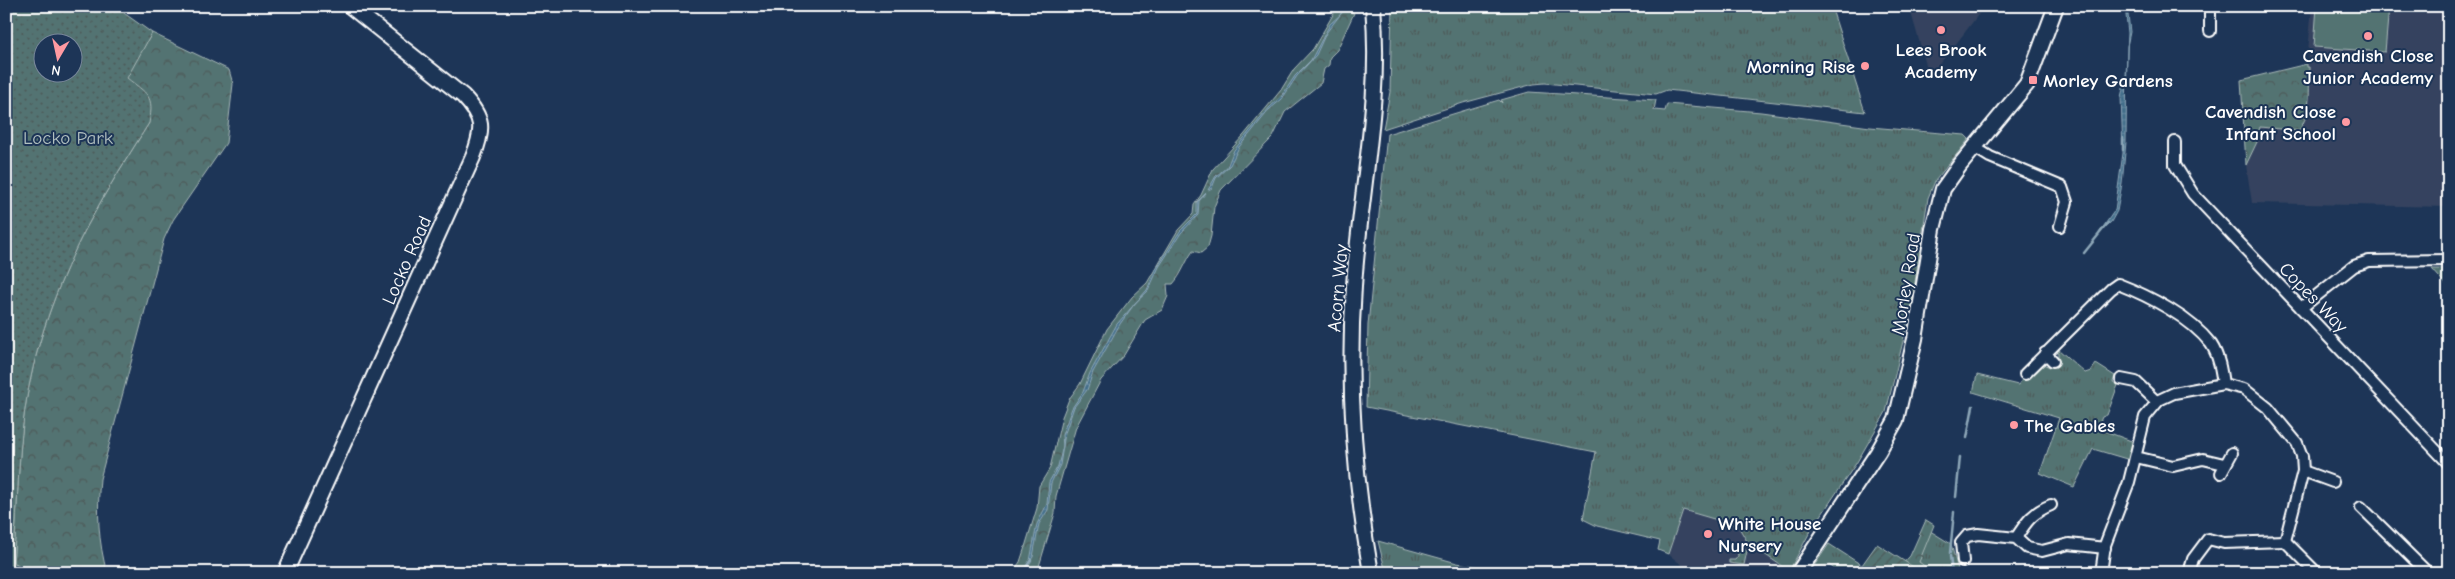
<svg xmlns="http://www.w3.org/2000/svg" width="2455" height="579" viewBox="0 0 2455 579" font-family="'Comic Neue',sans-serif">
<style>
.built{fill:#34435f}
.grass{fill:url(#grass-tufts);stroke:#a9b9b8}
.forest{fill:url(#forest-crowns);stroke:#a9b9b8}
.park{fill:url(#park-dots);stroke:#a9b9b8;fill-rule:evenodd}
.garden{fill:url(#garden-furrows);stroke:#a9b9b8}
.pitch{fill:#537372;stroke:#a9b9b8}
.water{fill:url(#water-rules);stroke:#8ea8b9}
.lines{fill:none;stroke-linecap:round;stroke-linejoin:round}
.stream{stroke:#8ea8b9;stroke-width:2.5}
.street-casing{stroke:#fff;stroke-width:14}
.secondary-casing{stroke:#fff;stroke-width:18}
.street{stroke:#1d3557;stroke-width:10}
.secondary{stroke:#1d3557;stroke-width:14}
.poi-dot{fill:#ff9aa2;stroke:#1d3557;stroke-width:2}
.labels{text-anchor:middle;stroke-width:4;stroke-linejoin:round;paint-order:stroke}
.poi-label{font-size:19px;font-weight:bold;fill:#fff;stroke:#1d3557;text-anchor:start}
.park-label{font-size:19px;fill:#b2c0c0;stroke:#1d3557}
.street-label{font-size:19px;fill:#fff;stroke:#1d3557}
</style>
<defs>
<pattern id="grass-tufts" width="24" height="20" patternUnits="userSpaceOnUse" patternTransform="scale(1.25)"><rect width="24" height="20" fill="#537372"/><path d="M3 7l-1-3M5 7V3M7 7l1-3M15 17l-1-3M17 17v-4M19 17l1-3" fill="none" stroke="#4e5a59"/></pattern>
<pattern id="forest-crowns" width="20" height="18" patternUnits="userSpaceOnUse" patternTransform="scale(1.25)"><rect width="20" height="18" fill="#537372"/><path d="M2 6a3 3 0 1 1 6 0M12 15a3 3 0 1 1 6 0" fill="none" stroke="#4e5a59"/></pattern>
<pattern id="park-dots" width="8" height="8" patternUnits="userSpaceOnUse" patternTransform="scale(1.25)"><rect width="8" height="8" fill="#537372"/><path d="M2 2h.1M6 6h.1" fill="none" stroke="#4e5a59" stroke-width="1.8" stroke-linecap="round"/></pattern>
<pattern id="garden-furrows" width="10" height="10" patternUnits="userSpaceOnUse" patternTransform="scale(1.25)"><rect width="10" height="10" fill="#537372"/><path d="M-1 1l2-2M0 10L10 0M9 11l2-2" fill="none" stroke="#4e5a59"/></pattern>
<pattern id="water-rules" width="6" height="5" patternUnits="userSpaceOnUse" patternTransform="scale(1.25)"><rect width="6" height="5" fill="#436e8a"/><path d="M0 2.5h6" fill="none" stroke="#5f849c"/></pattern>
</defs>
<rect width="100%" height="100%" fill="#1d3557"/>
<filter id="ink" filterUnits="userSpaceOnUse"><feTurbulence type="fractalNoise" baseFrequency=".02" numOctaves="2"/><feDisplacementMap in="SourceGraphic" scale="10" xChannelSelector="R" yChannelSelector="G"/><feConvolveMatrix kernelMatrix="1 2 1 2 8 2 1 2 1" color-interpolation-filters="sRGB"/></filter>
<g filter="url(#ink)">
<g class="built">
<path d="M1909 6H1985L1949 53 1929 75Z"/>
<path d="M2312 6H2449V207L2252 203 2246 165 2241 80 2307 64Z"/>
<path d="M1683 510 1738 526 1748 543 1789 571 1692 573 1668 554Z"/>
</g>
<g class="grass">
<path d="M1392 6H1831L1865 112 1667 90 1656 94 1545 83 1534 84 1463 103 1383 129 1390 92Z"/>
<path d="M1529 92 1656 100 1654 110 1665 111 1667 104 1761 112 1870 127 1965 135 1969 139 1935 181 1928 198 1911 308 1886 412 1857 462 1810 532 1789 571 1748 543 1738 526 1683 510 1668 554 1658 550 1660 541 1597 526 1583 519 1596 452 1366 407 1368 325 1387 134 1499 100 1502 103 1501 100Z"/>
<path d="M2432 269H2449V288Z"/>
<path d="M2058 349 2085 373 2091 371 2096 364 2115 376 2113 382 2118 385 2107 415 2102 417 2098 426 2102 430 2134 442 2130 460 2093 449 2074 487 2040 473 2059 418 1973 392 1977 375 2018 385 2024 377 2043 364 2050 367 2058 358Z"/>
<path d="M1927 529 1951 544 1959 573H1923L1917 556Z"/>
<path d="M1378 541 1457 563 1516 573H1386Z"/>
<path d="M1829 544 1874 573H1840L1829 565 1814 566Z"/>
</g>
<g class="forest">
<path d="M1338 6 1354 13 1337 50 1330 57 1329 65 1324 69 1321 83 1285 112 1273 137 1221 190 1214 207 1211 236 1208 247 1201 253 1193 251C1185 262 1182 274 1173 284H1167L1168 296 1162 310 1145 320 1124 355 1101 380 1076 427 1056 496 1055 513 1037 573H1012L1020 562 1025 547 1037 508 1039 486 1050 468 1062 417 1069 399 1080 384 1107 329 1132 297 1147 283 1178 230 1193 214 1194 205 1201 195 1213 169 1244 135 1281 90 1294 69 1313 49Z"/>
<path d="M152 33 229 70 233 84 226 143 173 220 164 239 100 479C97 511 98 541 107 573H33L13 562C19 500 17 438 31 377 41 328 66 264 90 221 108 187 129 155 149 123L126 78Z"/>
<path d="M2307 64V67H2309C2309 91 2312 110 2299 131L2260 127 2257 142 2246 165 2241 80Z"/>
<path d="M1926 520 1934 525 1919 562 1934 573H1894L1910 556Z"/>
</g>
<g class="park">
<path d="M6 6H114L152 33 127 78C147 94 155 95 149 123 129 155 108 187 90 221 66 264 41 328 31 377 17 438 19 500 13 562L33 573H6ZM42 42H72V72H42Z"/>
<path d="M1739 546 1747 551 1744 565 1729 563V560H1735L1738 556 1737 547Z"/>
</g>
<path class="garden" d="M1877 544 1923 573H1874L1862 565Z"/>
<path class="pitch" d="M2317 6H2389L2385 52 2314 47Z"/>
<g class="water">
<path d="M1345 6H1347L1326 33 1316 55 1297 76 1282 99 1270 109 1239 147 1230 165 1216 178 1212 188 1208 190 1216 176 1227 167 1234 150 1270 107 1281 97 1295 76 1311 60 1330 24 1340 15Z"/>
<path d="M2125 6H2127L2130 32 2127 46 2126 142 2122 184 2117 211 2111 222 2099 233 2115 210 2123 153 2121 97 2126 76 2128 33Z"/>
<path d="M1206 193 1199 201 1198 215 1181 233 1159 267 1148 291 1135 303 1120 324 1093 372 1087 390 1074 407 1065 433 1060 465 1051 483 1048 510 1039 524 1033 557 1030 561 1037 524 1047 504 1049 482 1058 466 1063 446 1062 435 1072 408 1083 392 1090 373 1117 324 1147 290 1155 271 1180 231 1197 214V202Z"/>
</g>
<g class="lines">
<g class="stream">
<path d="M2123 150V138"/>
<path d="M2084 253 2108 223"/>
<path d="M1967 438 1973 406"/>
<path d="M1956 497 1960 457"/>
<path d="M1950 553 1954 512"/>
<path d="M1950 556 1952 573"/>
<path d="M1022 573 1031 560"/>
</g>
<g class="street-casing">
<g id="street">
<path d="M2210 6V31"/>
<path d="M2175 142V165L2193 194 2449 464"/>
<path d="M1974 147 1990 157 2062 187 2067 202 2060 226"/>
<path d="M2301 308 2354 266 2369 261 2449 260"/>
<path d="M2045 353 2053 361"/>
<path d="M2025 374 2111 289 2118 284C2149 296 2190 317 2211 344 2219 356 2221 370 2223 384"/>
<path d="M2121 379 2136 382 2157 402"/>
<path d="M2136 457 2173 466 2203 459 2224 464"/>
<path d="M2303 471 2333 482"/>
<path d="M2221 473 2232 453"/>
<path d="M2361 507 2428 573"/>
<path d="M2016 538C2026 522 2033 512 2051 505"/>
<path d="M2285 541 2317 573"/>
<path d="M1963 561 1961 543 1967 536 1978 534 2016 538 2027 548 2042 551 2069 544 2105 548"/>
<path d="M2101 573 2105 545 2129 482 2145 417 2159 400 2174 393 2223 384 2244 389 2268 408 2297 443 2302 456 2303 471 2285 541"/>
<path d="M2189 573 2193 559 2208 539 2224 543 2285 541"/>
</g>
</g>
<g class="secondary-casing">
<g id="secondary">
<path d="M285 573 473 157C484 129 484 118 463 96L350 6"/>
<path d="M1371 573C1354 477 1347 383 1354 286 1360 192 1382 101 1373 6"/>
<path d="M1798 573 1878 452 1896 420 1915 339 1933 229 1943 189 1960 165 2027 84 2056 6"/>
</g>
</g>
<use href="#street" class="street"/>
<use href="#secondary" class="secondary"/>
</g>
</g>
<g class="poi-dot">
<circle cx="1941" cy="30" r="5"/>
<circle cx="2368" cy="36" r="5"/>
<circle cx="1865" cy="66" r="5"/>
<rect x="2028" y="75" width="10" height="10" rx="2.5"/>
<circle cx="2346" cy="122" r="5"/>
<circle cx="2014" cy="425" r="5"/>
<circle cx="1708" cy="534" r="5"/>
</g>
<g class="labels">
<g class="poi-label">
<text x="1941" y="56" text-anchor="middle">Lees Brook<tspan x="1941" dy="22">Academy</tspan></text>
<text x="2368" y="62" text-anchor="middle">Cavendish Close<tspan x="2368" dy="22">Junior Academy</tspan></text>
<text x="1855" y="73" text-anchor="end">Morning Rise</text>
<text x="2043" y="87">Morley Gardens</text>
<text x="2336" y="118" text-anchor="end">Cavendish Close<tspan x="2336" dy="22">Infant School</tspan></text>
<text x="2024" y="432">The Gables</text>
<text x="1718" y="530">White House<tspan x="1718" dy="22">Nursery</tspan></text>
</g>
<g class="park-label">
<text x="68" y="144">Locko Park</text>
</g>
<g class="street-label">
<text transform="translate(406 260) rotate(-66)" y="7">Locko Road</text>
<text transform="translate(1905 284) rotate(-81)" y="7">Morley Road</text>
<text transform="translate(1337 288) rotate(-85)" y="7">Acorn Way</text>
<text transform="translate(2314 297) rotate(46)" y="7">Copes Way</text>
</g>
</g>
<rect width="2455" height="579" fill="none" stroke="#1d3557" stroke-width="25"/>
<rect x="12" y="12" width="2430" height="554" fill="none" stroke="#fff" stroke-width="2" filter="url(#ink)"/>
<g transform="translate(58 58) rotate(189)"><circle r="24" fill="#1d3557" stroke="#77869a"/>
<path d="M0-4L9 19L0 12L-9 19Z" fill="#ff9aa2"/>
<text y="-8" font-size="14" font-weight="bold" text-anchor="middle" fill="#ffffff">N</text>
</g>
</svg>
